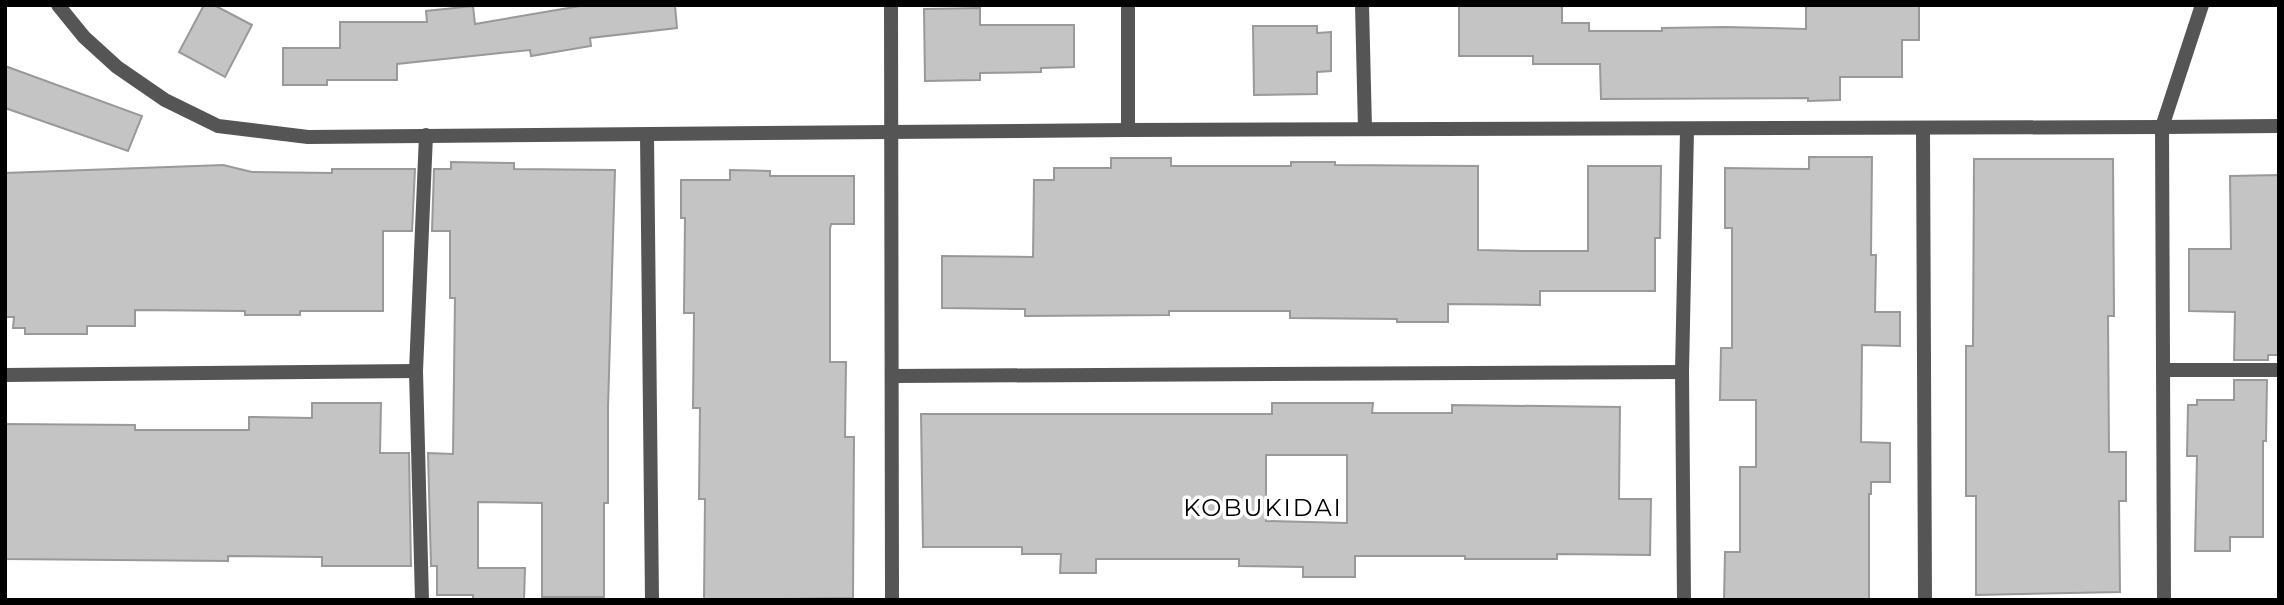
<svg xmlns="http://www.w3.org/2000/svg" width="2284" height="605" viewBox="0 0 2284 605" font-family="Montserrat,sans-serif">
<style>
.building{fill:#c4c4c4;stroke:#999;stroke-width:2;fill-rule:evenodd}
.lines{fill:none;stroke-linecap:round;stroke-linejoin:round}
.minor{stroke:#555;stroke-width:14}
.tertiary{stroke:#555;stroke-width:14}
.labels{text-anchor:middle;stroke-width:7;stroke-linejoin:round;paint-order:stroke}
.neighbourhood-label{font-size:24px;letter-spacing:2px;fill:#000;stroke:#fff}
</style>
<rect width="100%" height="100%" fill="#fff"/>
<g class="building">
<path d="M204 5H214L252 25 225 77 179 52Z"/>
<path d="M586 5H675L677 28 590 38 591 46 531 56 530 50 397 64V80H327V85H283V48H340V22H427L426 11 473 6 475 24Z"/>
<path d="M1459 5H1562V23H1589V31H1662V28L1725 27 1806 29V5H1919V40H1902V77H1840V100L1808 101V98L1601 99 1600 64H1533V56H1459Z"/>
<path d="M980 8V25H1074V67L1041 68V72L980 73V80L925 81 924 9Z"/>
<path d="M1253 26H1317V33L1331 32V71L1317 72V94L1254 95Z"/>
<path d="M5 66 142 116 128 151 5 108Z"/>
<path d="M1809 157H1872L1871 255H1876L1875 312H1900V346L1862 345 1861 442 1890 443V482H1871V494H1869V600H1724L1725 552H1740V467H1756V400H1720L1721 348H1732V228H1725V168L1809 169Z"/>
<path d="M1111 158H1171V166H1291V162H1335V165L1478 166V250L1524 251H1588V166H1661L1660 238H1655V291H1540V305L1448 304V322H1397V319L1290 318V311H1169V315L1025 316V309L942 308V256L1033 257 1034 180H1054V168H1111Z"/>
<path d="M1974 159H2113L2114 316H2108L2109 452H2126V501H2119L2120 592 1976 595V496H1966V346H1973Z"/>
<path d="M451 162 514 163V169L615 170 608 408V503H604V597H542V503L478 502V568H525L524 600H473V595H437V566H431L428 453 453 454 455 298H450V231H432L434 169H451Z"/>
<path d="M223 165 252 172 332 173V169H415L412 231H383V311H300V315H245V311L135 310V326H87V334H25V328H13L14 317H5V173Z"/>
<path d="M730 170 770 171V176H854V224H831L830 229V362H846L845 437H854L853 598 704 600 705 499H699L700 408H693L694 313H684L685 218H681V180H730Z"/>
<path d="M2279 175V355H2268V360H2234L2235 312 2189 311V249H2231L2230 176Z"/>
<path d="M2234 380H2267L2266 441H2263V537H2230V551H2195L2197 456H2187L2188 405H2197V400H2234Z"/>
<path d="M312 403H381L380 453H409L411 566H322V557L228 556V561L5 559V424L135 425V430H249V417L312 418Z"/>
<path d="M1272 403H1373L1372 413H1452V405L1620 407 1619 499H1651L1650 555 1557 554V559H1465V556H1355V577H1303V567L1239 566V559H1096V573H1060L1061 554H1022V547H923L921 414H1272ZM1266 455H1347V523L1266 521Z"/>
</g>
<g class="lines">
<g class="minor">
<path d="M891 5 892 600"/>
<path d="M1362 5 1365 129"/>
<path d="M2162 127 2279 126"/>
<path d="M1923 128 1925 600"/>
<path d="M1128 130V5"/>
<path d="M647 135 652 600"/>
<path d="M2163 370H2279"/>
<path d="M5 375 416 371"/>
<path d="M893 376 1682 372"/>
<path d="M422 600 416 371 426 135"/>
<path d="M1684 600 1682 372 1687 130"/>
<path d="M2164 600 2162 127 2202 5"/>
</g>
<path class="tertiary" d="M58 5 84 37 117 67 165 100 218 126 308 137 1128 130 2162 127"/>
</g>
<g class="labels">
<g class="neighbourhood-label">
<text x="1263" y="516">KOBUKIDAI</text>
</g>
</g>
<rect width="2284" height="605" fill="none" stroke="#000000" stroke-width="14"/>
</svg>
